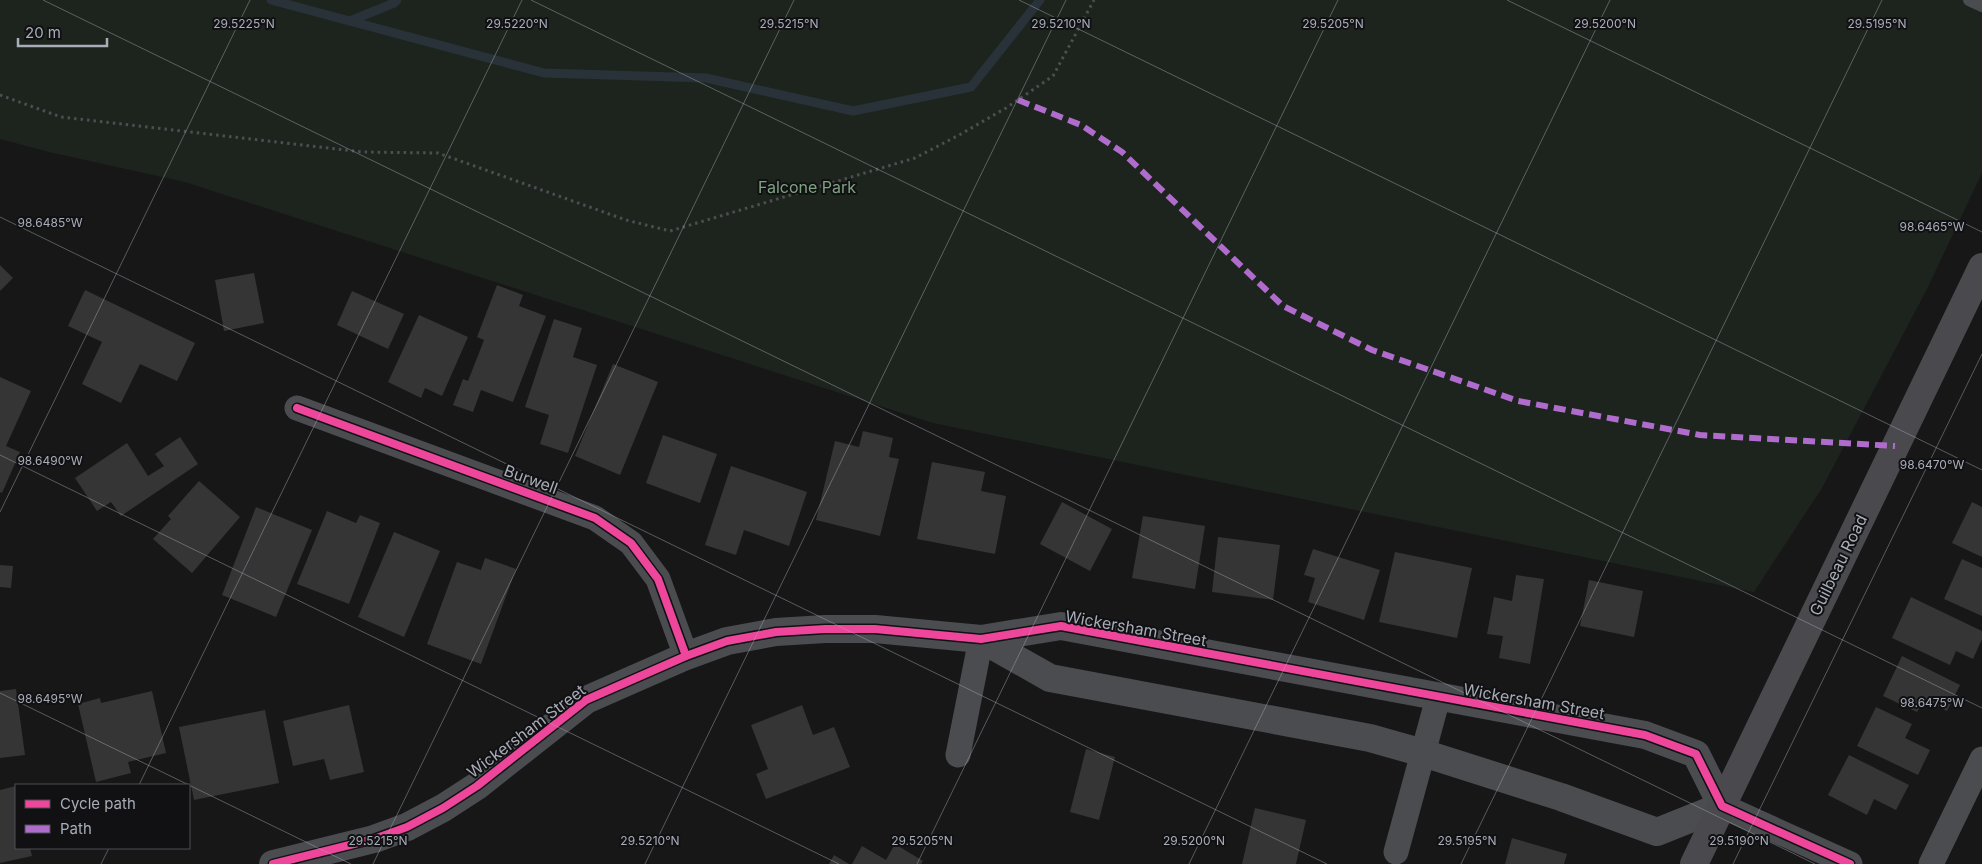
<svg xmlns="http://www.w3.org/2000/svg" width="1982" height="864" viewBox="0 0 1982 864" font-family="Inter,sans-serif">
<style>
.green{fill:#1d241e}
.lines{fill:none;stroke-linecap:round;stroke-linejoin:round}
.stream{stroke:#2a3239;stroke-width:9}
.building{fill:#353536}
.path{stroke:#4d4e52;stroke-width:3;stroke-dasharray:2.5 4;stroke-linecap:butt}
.service{stroke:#4b4c50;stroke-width:12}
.minor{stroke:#4b4c50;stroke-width:25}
.tertiary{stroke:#4b4c50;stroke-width:28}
.secondary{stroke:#4a4a4e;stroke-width:28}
.quiet{stroke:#b06ccc;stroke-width:6;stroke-dasharray:12 6;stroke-linecap:butt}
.cycleway-casing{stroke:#111113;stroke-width:11}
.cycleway{stroke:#ed469a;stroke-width:8}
.ticks{fill:none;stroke:#a8adb8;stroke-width:1;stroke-opacity:0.45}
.labels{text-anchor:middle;stroke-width:4;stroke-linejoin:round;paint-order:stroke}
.park-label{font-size:16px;fill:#7fa381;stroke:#111113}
.street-label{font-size:16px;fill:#a8adb8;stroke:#111113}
.ticks-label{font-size:12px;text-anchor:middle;fill:#a8adb8;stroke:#111113;stroke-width:4;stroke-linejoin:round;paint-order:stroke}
</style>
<rect width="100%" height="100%" fill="#171717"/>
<path class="green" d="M0 0H1982V173L1927 289 1822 488 1754 592 933 423 185 182 49 152 0 139Z"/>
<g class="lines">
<g class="stream">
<path d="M271 0 544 73 706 78 853 111 971 87 1040 0"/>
<path d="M350 21 394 3 397 0"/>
</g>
</g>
<g class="building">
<path d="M0 265 13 278 0 291Z"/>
<path d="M254 273 264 323 224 331 215 280Z"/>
<path d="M497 285 523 295 519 306 546 316 513 402 481 390 473 412 453 405 463 379 468 381 484 340 477 337Z"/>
<path d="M85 290 195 343 177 381 140 364 121 403 82 384 102 342 68 326Z"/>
<path d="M352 291 404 314 388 349 337 325Z"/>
<path d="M419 315 468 337 442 396 425 388 421 398 388 382Z"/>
<path d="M554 319 582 328 573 357 597 365 568 453 540 444 549 415 525 407Z"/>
<path d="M613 364 658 382 620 475 575 456Z"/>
<path d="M0 377 31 391 6 446 20 452 2 493 0 492Z"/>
<path d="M863 431 893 438 889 457 899 459 880 536 816 520 835 441 859 447Z"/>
<path d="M663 435 717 454 700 503 646 483Z"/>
<path d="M180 437 198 464 121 516 111 502 97 511 75 478 127 443 148 476 164 466 155 454Z"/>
<path d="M932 462 985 472 981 491 1006 496 995 554 917 539Z"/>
<path d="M731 466 807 492 789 546 744 530 736 555 705 545Z"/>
<path d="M199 481 240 517 192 573 153 539 171 519 168 516Z"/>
<path d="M1062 502 1112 529 1090 571 1040 544Z"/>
<path d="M1972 502 1982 507V557L1952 543Z"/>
<path d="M256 507 312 530 276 617 222 595Z"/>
<path d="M327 511 356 523 360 515 380 523 349 604 297 584Z"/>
<path d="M1143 516 1205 526 1195 589 1132 578Z"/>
<path d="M394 532 440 551 404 637 358 617Z"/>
<path d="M1218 537 1280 545 1273 600 1212 592Z"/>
<path d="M1313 549 1380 570 1364 620 1308 602 1315 578 1304 575Z"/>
<path d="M1395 552 1472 568 1457 638 1379 622Z"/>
<path d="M485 558 516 569 481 664 427 644 457 562 481 570Z"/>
<path d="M1962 559 1982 568V616L1944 599Z"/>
<path d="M0 565 13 566 11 588 0 587Z"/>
<path d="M1516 575 1544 579 1530 664 1499 658 1503 636 1487 634 1494 597 1512 601Z"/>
<path d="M1589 580 1643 591 1634 637 1580 626Z"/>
<path d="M1911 597 1982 631V639L1973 659 1956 651 1950 665 1892 638Z"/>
<path d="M1902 656 1960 685 1947 711 1924 699 1917 712 1883 696Z"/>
<path d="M16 689 25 755 0 758V691Z"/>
<path d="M152 691 166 753 128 762 131 773 96 782 78 704 100 698 101 703Z"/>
<path d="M349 705 364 772 330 780 324 759 293 766 283 721Z"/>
<path d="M802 705 813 735 834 727 850 767 766 799 756 774 768 769 751 725Z"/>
<path d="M1876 707 1912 724 1905 738 1930 750 1918 775 1857 746Z"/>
<path d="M265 710 279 783 194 800 179 727Z"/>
<path d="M1086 749 1115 757 1099 820 1070 812Z"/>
<path d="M1849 755 1909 785 1896 810 1874 799 1867 815 1828 795Z"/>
<path d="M16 786V848H30L32 856 0 863V790Z"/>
<path d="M1255 808 1306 820 1296 864H1242Z"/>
<path d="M1512 838 1567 854 1564 864H1505Z"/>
<path d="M895 844 923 861 921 864H852L862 846 886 860Z"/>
<path d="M834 855 849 864H829Z"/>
</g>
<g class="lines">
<path class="path" d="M0 95 61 117 362 152 438 153 626 220 670 231 915 158 961 134 1006 108 1053 76 1094 0"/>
<path class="service" d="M1969 0 1982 6"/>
<g class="minor">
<path d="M297 408 595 518 631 543 658 579 686 656"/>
<path d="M958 755 981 639"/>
<path d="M1722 806 1850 864"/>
<path d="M1396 852 1438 698"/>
<path d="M1931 864 1982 759"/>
</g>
<path class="tertiary" d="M273 864 374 839 407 827 443 808 477 786 586 700 686 656 727 641 776 632 825 629H875L981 639 1061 626 1645 735 1696 754 1722 806 1657 832 1561 797 1423 753 1370 738 1050 678 981 639"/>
<path class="secondary" d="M1694 864 1982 267"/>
<path class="quiet" d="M1018 100 1081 125 1122 152 1283 306 1372 350 1518 401 1700 435 1895 446"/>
<g class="cycleway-casing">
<g id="cycleway">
<path d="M297 408 595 518 631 543 658 579 686 656"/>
<path d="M273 864 374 839 407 827 443 808 477 786 586 700 686 656 727 641 776 632 825 629H875L981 639 1061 626 1645 735 1696 754 1722 806 1850 864"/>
</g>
</g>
<use href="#cycleway" class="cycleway"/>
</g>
<path class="ticks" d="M43 0 1815 864M531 0 1982 708M1019 0 1982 470M1507 0 1982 232M0 217 1327 864M0 455 839 864M0 512 250 0M0 693 351 864M139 785 522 0M101 864 109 848M373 864 794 0M645 864 1066 0M917 864 1338 0M1189 864 1610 0M1461 864 1882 0M1733 864 1982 354"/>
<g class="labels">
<g class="park-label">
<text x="807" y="193">Falcone Park</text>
</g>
<g class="street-label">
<text transform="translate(531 479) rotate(20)" y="6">Burwell</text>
<text transform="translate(1838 565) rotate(-64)" y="6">Guilbeau Road</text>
<text transform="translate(1136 628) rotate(10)" y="6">Wickersham Street</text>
<text transform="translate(1534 701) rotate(10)" y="6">Wickersham Street</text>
<text transform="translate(526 731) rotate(-37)" y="6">Wickersham Street</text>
</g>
</g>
<g class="ticks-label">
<text x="244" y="28">29.5225°N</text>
<text x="517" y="28">29.5220°N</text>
<text x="789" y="28">29.5215°N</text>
<text x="1061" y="28">29.5210°N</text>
<text x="1333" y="28">29.5205°N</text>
<text x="1877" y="28">29.5195°N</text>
<text x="1605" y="28">29.5200°N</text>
<text x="50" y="227">98.6485°W</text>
<text x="1932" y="231">98.6465°W</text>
<text x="50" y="465">98.6490°W</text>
<text x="1932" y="469">98.6470°W</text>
<text x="50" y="703">98.6495°W</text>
<text x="1932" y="707">98.6475°W</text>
<text x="378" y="845">29.5215°N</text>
<text x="650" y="845">29.5210°N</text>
<text x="922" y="845">29.5205°N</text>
<text x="1194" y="845">29.5200°N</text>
<text x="1467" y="845">29.5195°N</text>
<text x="1739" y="845">29.5190°N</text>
</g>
<rect x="15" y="784" width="175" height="65" fill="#111113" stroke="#4d4f55"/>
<rect x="25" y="800" width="25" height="8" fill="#ed469a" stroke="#4d4f55"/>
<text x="60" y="809" font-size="15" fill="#a8adb8">Cycle path</text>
<rect x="25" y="825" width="25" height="8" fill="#b06ccc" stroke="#4d4f55"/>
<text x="60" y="834" font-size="15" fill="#a8adb8">Path</text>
<path d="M18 38v8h89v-8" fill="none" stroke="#a8adb8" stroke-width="2.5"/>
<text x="25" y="38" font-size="15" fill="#a8adb8" stroke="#111113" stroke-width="4" paint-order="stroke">20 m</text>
</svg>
